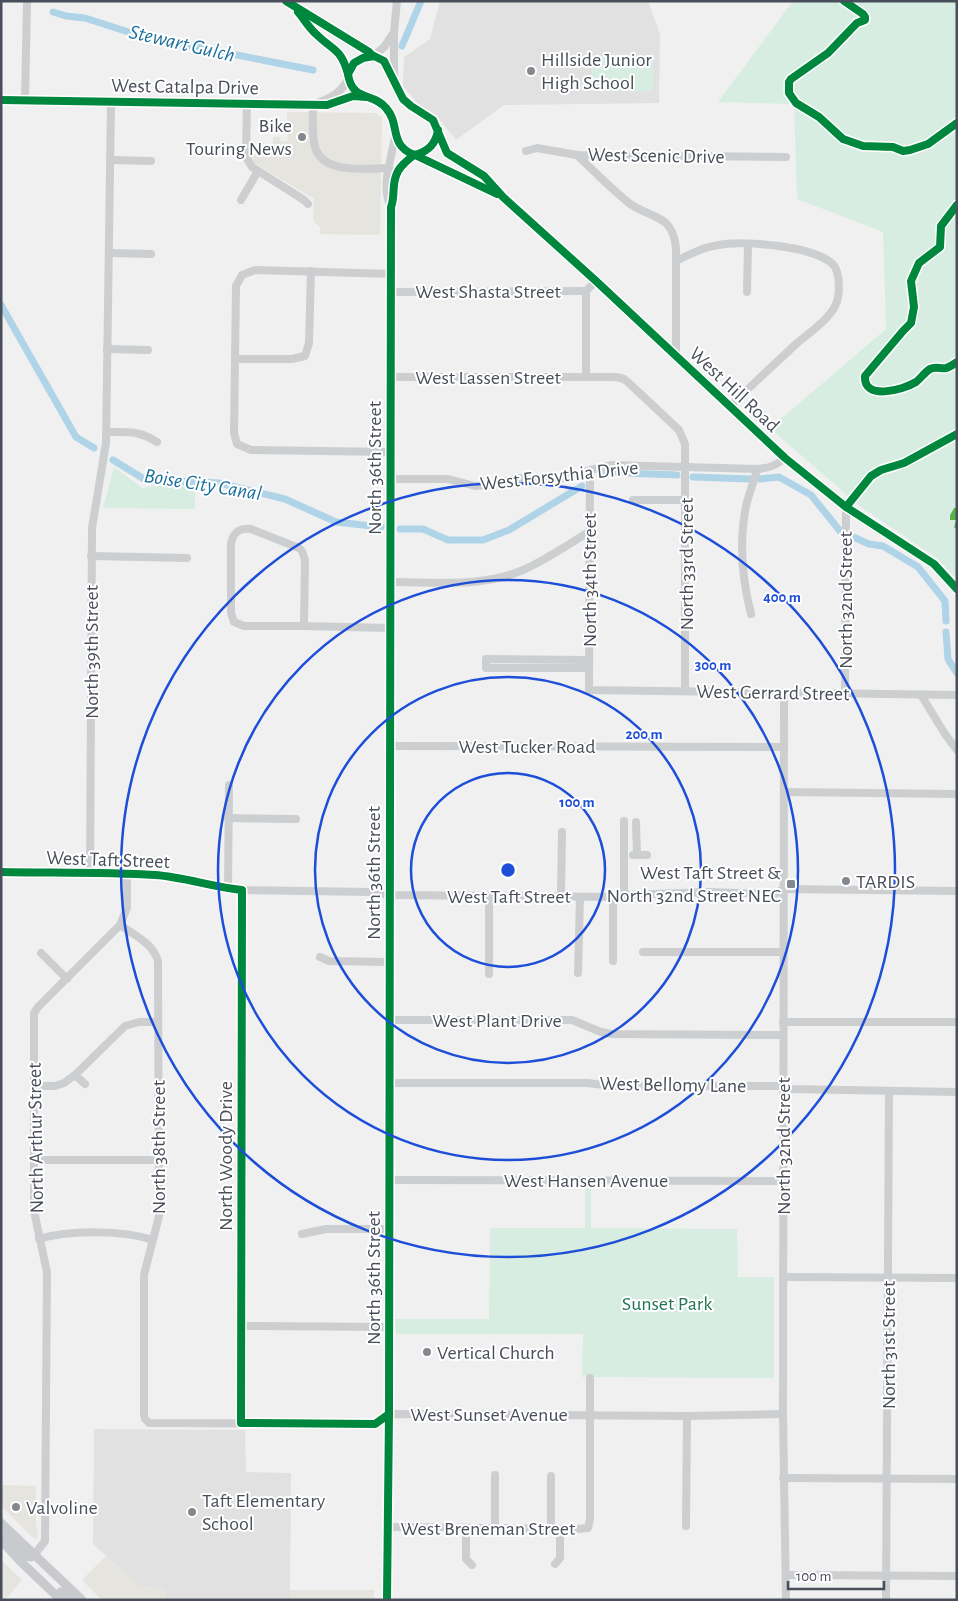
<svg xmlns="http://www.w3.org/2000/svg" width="958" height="1601" viewBox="0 0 958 1601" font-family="'Alegreya Sans',sans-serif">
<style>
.commercial{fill:#e5e4de}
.education{fill:#e2e1e1}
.green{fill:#d7ede2}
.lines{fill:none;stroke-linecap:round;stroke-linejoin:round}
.canal{stroke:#afd3e7;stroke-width:7}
.minor{stroke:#ccced0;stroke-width:8}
.major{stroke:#c8cacd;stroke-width:9}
.quiet{stroke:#57b448;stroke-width:6;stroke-dasharray:12 6;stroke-linecap:butt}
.cycleway-casing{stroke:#fff;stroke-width:11}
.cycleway{stroke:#00873e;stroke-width:8}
.ring{fill:none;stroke:#1d4ed8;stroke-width:2.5}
.poi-dot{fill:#83878e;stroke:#fff;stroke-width:2}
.labels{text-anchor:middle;stroke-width:4;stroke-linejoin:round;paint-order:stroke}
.poi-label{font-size:20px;fill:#494f5a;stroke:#fff;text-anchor:start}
.street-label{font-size:20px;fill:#494f5a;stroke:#fff}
.park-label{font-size:20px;fill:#217557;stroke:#fff}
.water-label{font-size:21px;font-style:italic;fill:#1b6e9b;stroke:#fff}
.centre{fill:#1d4ed8;stroke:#fff;stroke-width:2.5}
.ring-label{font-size:15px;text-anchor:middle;font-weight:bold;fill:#1d4ed8;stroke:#fff;stroke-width:4;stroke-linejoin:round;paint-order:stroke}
</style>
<rect width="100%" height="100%" fill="#f0f0f0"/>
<g class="commercial">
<path d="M287 112 376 113 382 118 380 235 320 234V227L316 224 313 219 314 199 253 162 251 155 273 154V137H280L281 141H288Z"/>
<path d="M1 1485 36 1486V1526L38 1530 37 1539 33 1538 1 1506Z"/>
<path d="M106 1556 141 1587 166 1588V1600H102L82 1580Z"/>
<path d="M1 1560 22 1580 5 1600H1Z"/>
<rect x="290" y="1590" width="84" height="10"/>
</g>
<g class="education">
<path d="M440 1H648L660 34 659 103 504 105 456 140 439 119 422 109 403 86 404 57 430 39Z"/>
<path d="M94 1429 245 1430 246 1472 291 1473 290 1600H166V1588L141 1587 93 1544Z"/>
</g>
<g class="green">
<path d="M793 1H957V579L935 557 857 504 770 428 886 329 883 232 797 199 794 104 718 102Z"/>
<rect x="592" y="56" width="61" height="35"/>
<path d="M114 467 142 488 195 478V509L103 508Z"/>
<path d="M591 1185V1228L737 1229 738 1277H774V1378L582 1377 583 1334H396L395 1319H489L490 1228H585V1186Z"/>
</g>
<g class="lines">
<g class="canal">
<path d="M53 12 66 16 85 18 141 36 313 70"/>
<path d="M402 46 421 1"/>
<path d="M1 305 76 437 94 448"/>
<path d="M113 460 144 479 219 483 285 499 336 522 381 527"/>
<path d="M624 473 677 475"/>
<path d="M606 474 616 472"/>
<path d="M693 477 749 479"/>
<path d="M760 479 779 477 811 495 840 531"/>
<path d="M400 529H423L448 540H483L509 530 582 486"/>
<path d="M851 536 869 544 883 546 918 567 945 601 946 621"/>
<path d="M946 632 948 659 957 673"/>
</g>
<g class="minor">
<path d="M286 1 369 52 373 56"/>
<path d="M296 10C303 18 309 28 316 35 334 51 341 48 348 74"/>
<path d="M374 56 385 46 394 32"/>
<path d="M394 79V32L397 1"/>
<path d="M1 100 327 105 353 96 362 97"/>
<path d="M25 101 27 1"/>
<path d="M247 103 246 157 252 167 304 200 308 204"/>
<path d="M317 103C332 98 342 92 349 77"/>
<path d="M313 104C313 117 312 131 314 143 320 176 365 168 389 168L396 176"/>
<path d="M438 130C436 144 428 152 414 155 388 144 401 125 386 108 373 92 352 102 348 74L354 63 363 58 374 56 384 61 403 99 411 106 433 120 447 153 484 176 503 197 596 281 785 458 846 507 934 564 957 589"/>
<path d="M526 151 537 148 577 155 786 157"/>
<path d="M415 155 499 195"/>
<path d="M577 155C594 171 610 188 629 203 640 212 655 214 666 223 673 230 675 238 676 248V356"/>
<path d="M110 160 151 161"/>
<path d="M241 200 258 171"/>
<path d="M391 207C380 186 392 158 395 136"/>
<path d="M109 253 151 254"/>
<path d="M676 261C690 254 704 247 719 245 742 240 821 246 835 267 840 277 840 295 836 304 830 319 808 334 796 344 774 365 751 385 730 407"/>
<path d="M391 292 586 291"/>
<path d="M747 292 748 244"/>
<path d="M107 349 148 350"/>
<path d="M236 359H292L305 356 309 343 311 271"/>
<path d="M586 376V291L596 281"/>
<path d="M390 377H616L624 379 631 385 679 430 685 444V691"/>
<path d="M107 432C128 432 138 430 157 442"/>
<path d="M390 452 251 450 237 444 234 433 236 286 242 275 255 270 391 274"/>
<path d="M590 470 589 690 957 695"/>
<path d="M390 479H448L475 486 489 485 518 478H569L590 470 612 465 757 469C769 468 775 466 785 458"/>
<path d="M633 500H686"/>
<path d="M91 556 187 558"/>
<path d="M390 582C434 582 481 588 523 570 546 560 567 545 589 532"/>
<path d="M751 614C742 579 739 542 746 506 749 493 754 482 757 469"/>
<path d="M304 626H244L234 622 231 613V544C233 532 239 528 251 529L299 548 302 551 305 560 304 626 390 628"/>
<path d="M589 668H486V659L589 660"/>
<path d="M784 693 783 1414 786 1600"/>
<path d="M845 693 846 507"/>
<path d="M921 695 945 734 957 750"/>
<path d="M390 746 784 747"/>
<path d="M784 792 957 794"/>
<path d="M228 818 296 819"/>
<path d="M624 821V895"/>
<path d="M636 822 637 855"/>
<path d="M633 855H647"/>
<path d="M1 872C52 873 104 872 155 875 184 877 212 887 242 890L371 892 389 895 613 897 624 895 708 892 775 894 783 889 957 891"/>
<path d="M90 874 92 528 106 443 111 102"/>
<path d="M228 889 229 785"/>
<path d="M561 896 562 832"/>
<path d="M120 925C134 935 153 943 158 961L159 1216 144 1275V1415L145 1419 149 1423 375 1424 389 1414 687 1416 783 1414"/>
<path d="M643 952H783"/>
<path d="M41 953 67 979"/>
<path d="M320 957 329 961 389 962"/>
<path d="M613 961V897"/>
<path d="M578 973 580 897"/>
<path d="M489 974V896"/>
<path d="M389 1020H572L601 1032 612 1034 783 1035"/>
<path d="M783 1022H957"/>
<path d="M75 1075 85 1084"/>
<path d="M389 1083H588L611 1086H783L791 1089 957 1092"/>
<path d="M34 1086H55L64 1083 75 1075 125 1026 139 1022H157"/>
<path d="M34 1160H158"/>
<path d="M389 1180 783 1181"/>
<path d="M302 1234 326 1229H389"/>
<path d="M39 1239C69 1230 124 1230 152 1240"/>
<path d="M784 1277 957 1278"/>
<path d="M242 1326 388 1327"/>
<path d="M241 1423 242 890"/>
<path d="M495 1475V1528"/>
<path d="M783 1478 957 1479"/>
<path d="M686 1526 687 1416"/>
<path d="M388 1527 578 1529 588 1528 590 1519V1378"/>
<path d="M466 1528V1559L472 1565"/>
<path d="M551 1529V1476"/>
<path d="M35 1554 45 1541 47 1272 34 1211V1013L38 1007 120 925 127 908V875"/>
<path d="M555 1564 560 1558V1529"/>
<path d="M786 1575 957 1576"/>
<path d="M387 1600 389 1414 391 207C395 197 392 186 396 176 398 167 408 160 414 155"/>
<path d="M886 1600 889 1091"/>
</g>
<g class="major">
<path d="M1 1523 82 1600"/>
<path d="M4 1536 26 1556 31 1557 35 1554"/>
<path d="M1 1540 20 1561 61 1600"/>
<path d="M57 1596 61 1592 73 1600"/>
</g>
<path class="quiet" d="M957 509 953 516V524L957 525"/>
<g class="cycleway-casing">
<g id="cycleway">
<path d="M286 1 369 52 373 56"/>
<path d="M844 1 863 14 865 17V20L857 23 828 53 791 79 789 82V93L796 103 819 117 843 139 863 146 893 147 903 151 910 150 928 144 957 123"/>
<path d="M298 12C304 19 309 28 316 34 333 51 341 48 348 74"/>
<path d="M1 100 327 105 353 96 366 97"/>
<path d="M438 130C436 144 428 152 414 155 388 144 401 125 386 108 373 92 352 102 348 74L354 63 363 58 374 56 384 61 403 99 411 106 433 120 447 153 484 176 503 197 596 281 785 458 846 507 934 564 957 589"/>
<path d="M415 155 497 194"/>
<path d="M957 205 941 226 940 247 919 263 911 281 914 307 911 323 903 331 865 376C863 401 903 390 916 382 921 378 925 372 930 369 935 366 941 369 946 368 950 367 954 364 957 362"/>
<path d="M846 507 871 476 881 470 904 463 957 434"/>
<path d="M1 872C52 873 104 872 155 875 184 877 212 887 242 890L241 1423 375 1424 389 1414"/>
<path d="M387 1600 389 1414 391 207C395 197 392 186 396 176 398 167 408 160 414 155"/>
</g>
</g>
<use href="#cycleway" class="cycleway"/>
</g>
<g class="ring">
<circle cx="508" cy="870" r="97"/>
<circle cx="508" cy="870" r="193"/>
<circle cx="508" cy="870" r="290"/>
<circle cx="508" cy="870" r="387"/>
</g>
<g class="poi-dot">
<circle cx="531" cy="71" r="5"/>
<circle cx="302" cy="137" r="5"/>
<circle cx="846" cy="881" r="5"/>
<rect x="786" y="879" width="10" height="10" rx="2.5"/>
<circle cx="427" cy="1352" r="5"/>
<circle cx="16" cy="1507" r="5"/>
<circle cx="192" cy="1512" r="5"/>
</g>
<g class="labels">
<g class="poi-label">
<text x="541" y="66">Hillside Junior<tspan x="541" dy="23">High School</tspan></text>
<text x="292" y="132" text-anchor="end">Bike<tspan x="292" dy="23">Touring News</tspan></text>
<text x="781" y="879" text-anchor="end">West Taft Street &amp;<tspan x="781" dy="23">North 32nd Street NEC</tspan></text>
<text x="856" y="888">TARDIS</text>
<text x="437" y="1359">Vertical Church</text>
<text x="202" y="1507">Taft Elementary<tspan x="202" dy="23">School</tspan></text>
<text x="26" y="1514">Valvoline</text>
</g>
<g class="street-label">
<text transform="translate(185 86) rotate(1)" y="7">West Catalpa Drive</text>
<text transform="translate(656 155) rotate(1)" y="7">West Scenic Drive</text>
<text x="488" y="298">West Shasta Street</text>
<text x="488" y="384">West Lassen Street</text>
<text transform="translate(735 389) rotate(43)" y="7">West Hill Road</text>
<text transform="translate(374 468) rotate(-90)" y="7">North 36th Street</text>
<text transform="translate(559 475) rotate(-6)" y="7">West Forsythia Drive</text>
<text transform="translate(686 564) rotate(-90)" y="7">North 33rd Street</text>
<text transform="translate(589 580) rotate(-90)" y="7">North 34th Street</text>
<text transform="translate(845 600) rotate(-90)" y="7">North 32nd Street</text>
<text transform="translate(91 652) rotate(-90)" y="7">North 39th Street</text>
<text transform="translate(773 692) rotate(1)" y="7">West Gerrard Street</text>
<text x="527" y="753">West Tucker Road</text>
<text transform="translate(108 859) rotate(2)" y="7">West Taft Street</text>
<text transform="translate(373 873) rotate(-90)" y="7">North 36th Street</text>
<text x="509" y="903">West Taft Street</text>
<text x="497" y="1027">West Plant Drive</text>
<text transform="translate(673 1084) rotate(1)" y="7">West Bellomy Lane</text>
<text transform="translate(35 1138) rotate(-91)" y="7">North Arthur Street</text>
<text transform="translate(783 1146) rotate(-90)" y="7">North 32nd Street</text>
<text transform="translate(158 1147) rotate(-90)" y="7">North 38th Street</text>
<text transform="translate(225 1156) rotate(-90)" y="7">North Woody Drive</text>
<text x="586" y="1187">West Hansen Avenue</text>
<text transform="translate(373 1278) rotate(-90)" y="7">North 36th Street</text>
<text transform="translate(888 1345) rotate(-90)" y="7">North 31st Street</text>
<text x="489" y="1421">West Sunset Avenue</text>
<text x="488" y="1535">West Breneman Street</text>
</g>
<g class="park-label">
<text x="667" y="1310">Sunset Park</text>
</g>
<g class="water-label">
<text transform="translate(182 43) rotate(13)" y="7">Stewart Gulch</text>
<text transform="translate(203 484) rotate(9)" y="7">Boise City Canal</text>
</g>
</g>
<circle cx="508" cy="870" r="8" class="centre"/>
<g class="ring-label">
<text x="782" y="602">400 m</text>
<text x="713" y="670">300 m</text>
<text x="644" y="739">200 m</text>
<text x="577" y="807">100 m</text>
</g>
<rect width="958" height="1601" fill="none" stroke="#494f5a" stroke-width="5"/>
<path d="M788 1581v8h96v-8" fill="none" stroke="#494f5a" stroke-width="2.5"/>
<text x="796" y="1581" font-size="15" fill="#494f5a" stroke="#ffffff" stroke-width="4" paint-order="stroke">100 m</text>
</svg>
